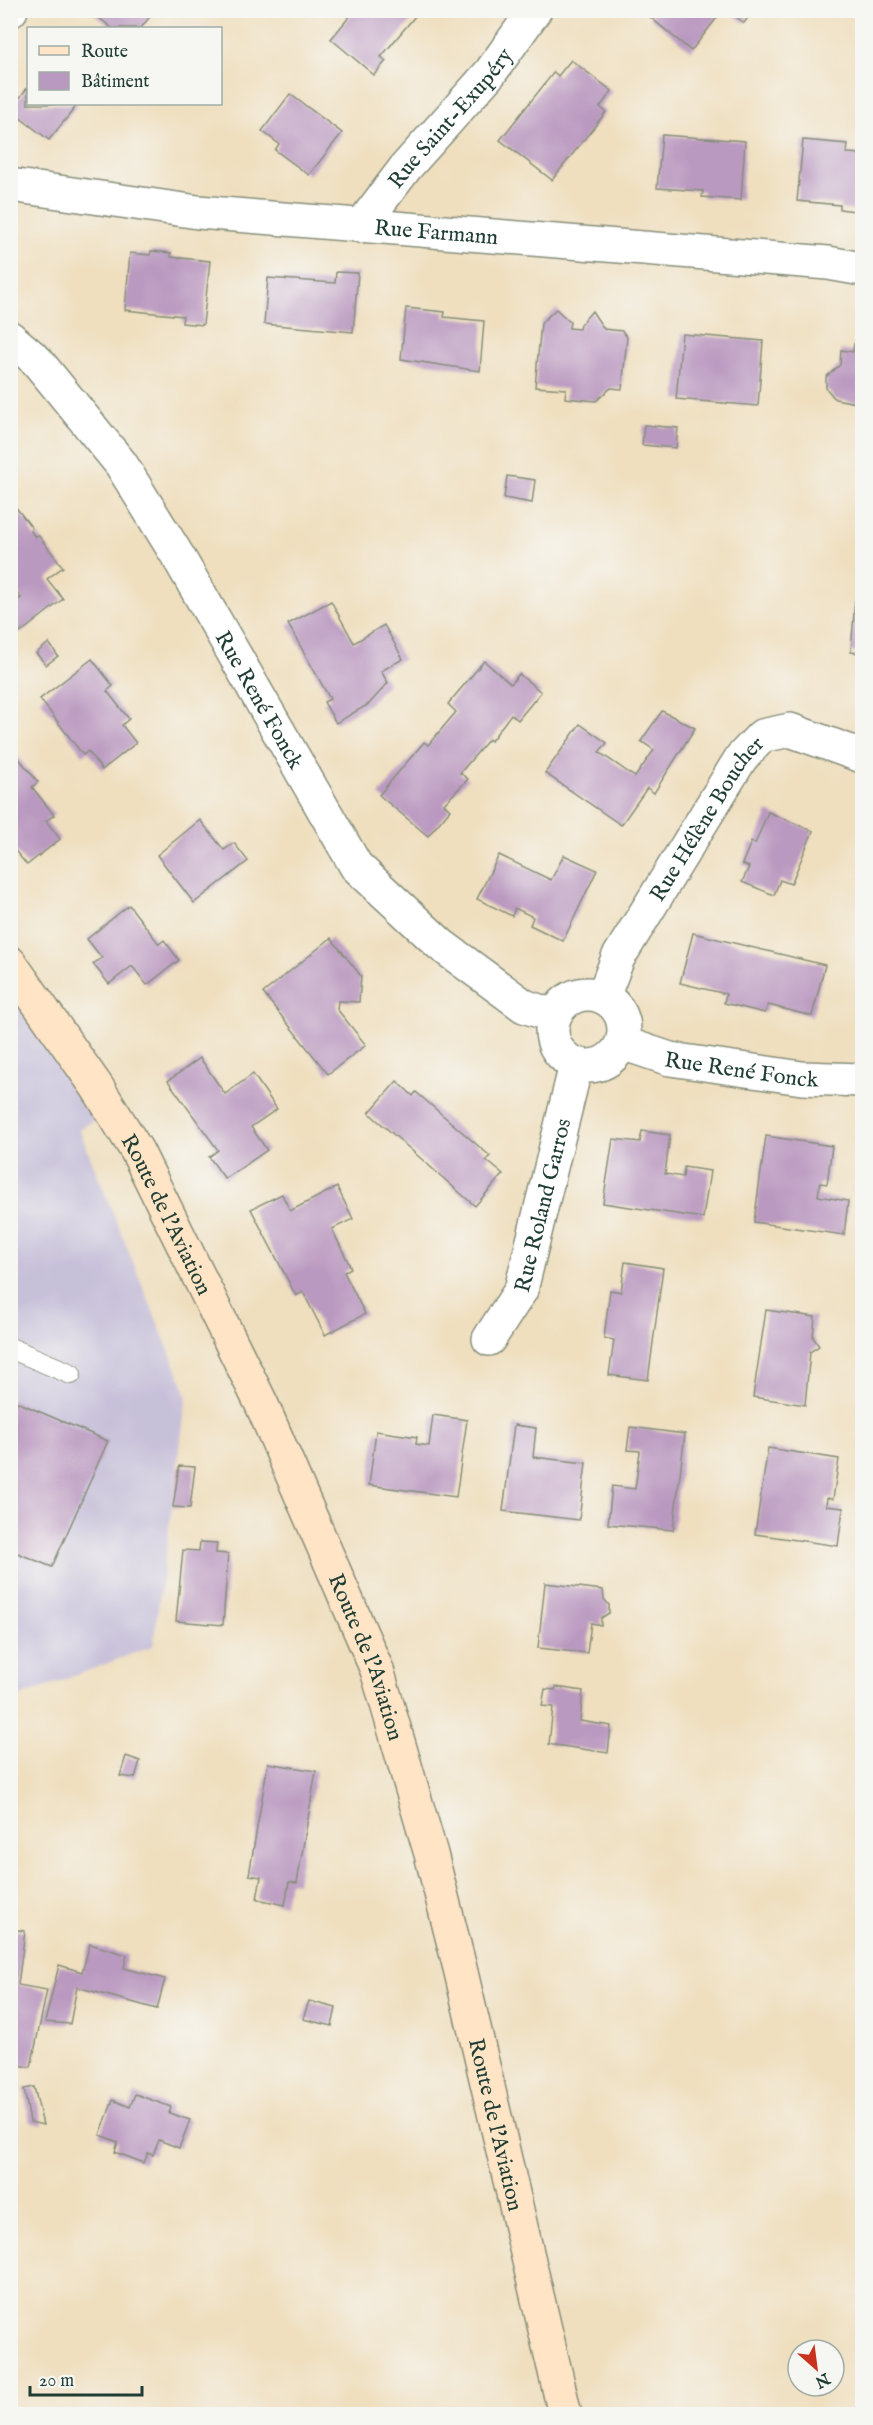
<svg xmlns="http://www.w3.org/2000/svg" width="873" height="2425" viewBox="0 0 873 2425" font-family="'IM FELL English',serif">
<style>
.industrial{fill:#c7c0d9}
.building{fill:#ba99c0}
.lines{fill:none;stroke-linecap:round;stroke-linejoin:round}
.lane-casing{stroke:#878e7a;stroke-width:22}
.street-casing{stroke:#878e7a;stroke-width:36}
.secondary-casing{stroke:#878e7a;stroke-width:36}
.lane{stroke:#fff;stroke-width:20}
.street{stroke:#fff;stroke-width:33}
.secondary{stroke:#ffe4c6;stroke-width:33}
.labels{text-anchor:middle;stroke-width:6;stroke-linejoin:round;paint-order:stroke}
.street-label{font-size:22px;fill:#1f3d34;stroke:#f6f6f2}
</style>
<rect width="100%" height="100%" fill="#f6f6f2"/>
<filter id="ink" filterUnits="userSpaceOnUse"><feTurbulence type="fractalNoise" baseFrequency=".0167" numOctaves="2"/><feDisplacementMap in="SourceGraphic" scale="12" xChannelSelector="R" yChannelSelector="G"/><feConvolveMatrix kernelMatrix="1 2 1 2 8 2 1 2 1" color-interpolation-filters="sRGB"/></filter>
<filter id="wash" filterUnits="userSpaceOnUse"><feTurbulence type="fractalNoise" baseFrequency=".008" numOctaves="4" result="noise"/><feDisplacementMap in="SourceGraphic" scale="24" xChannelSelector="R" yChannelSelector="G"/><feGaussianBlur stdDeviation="1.35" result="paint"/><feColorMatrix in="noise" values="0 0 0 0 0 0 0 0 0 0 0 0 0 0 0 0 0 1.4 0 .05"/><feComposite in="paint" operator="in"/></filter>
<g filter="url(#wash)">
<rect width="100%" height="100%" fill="#efdfbf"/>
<path class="industrial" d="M10 981 103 1116 79 1129 187 1395 153 1646 11 1700Z"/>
<g id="blocks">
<g class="building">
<path d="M89 10H155L141 28H112Z"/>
<path d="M355 10H410L416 15 381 57 386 61 374 75 331 39Z"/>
<path d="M655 10H723L691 51 650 17Z"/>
<path d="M728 10H754L744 23Z"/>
<path d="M571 60 612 91 600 107 606 112 552 180 500 140 554 72 558 76Z"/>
<path d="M28 87V104H78L49 140 10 110Z"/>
<path d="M290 94 342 133 309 175 275 150 279 144 262 131Z"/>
<path d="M662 135 745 141 741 200 702 197 703 191 657 188Z"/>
<path d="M803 140 848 144 847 153 862 154V212L840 209V205L797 201Z"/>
<path d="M151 251 171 253V257L210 261 203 325 182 323 183 316 125 310 130 253 150 255Z"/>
<path d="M336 272 358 273 353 332 264 324 268 278 335 283Z"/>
<path d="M406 308 445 312 444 317 484 321 480 371 401 359Z"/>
<path d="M556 309 570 322 569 328 579 329 580 325 592 311 604 329 622 331 627 337 622 389 611 388 596 401 565 398 566 389 535 387 541 323Z"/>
<path d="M682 334 763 341 758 406 676 399Z"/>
<path d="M854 344 862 345V404L835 399 826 388V377L840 365 841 350 853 352Z"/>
<path d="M644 425 678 428 676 448 642 445Z"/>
<path d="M507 476 535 480 532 503 504 498Z"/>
<path d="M14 505 32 528 30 530 35 537 38 535 63 567 47 579 63 599 20 633 10 621V606L21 598 10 584V507Z"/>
<path d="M331 601 354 643 384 625 403 659 381 671 388 683 369 704 336 723 324 702 330 699 288 624Z"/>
<path d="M855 601H862V653L851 652Z"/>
<path d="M49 643 58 656 46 665 36 653Z"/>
<path d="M92 659 113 686 107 691 129 719 122 725 136 743 102 770 88 751 83 755 40 699Z"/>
<path d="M484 661 511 684 519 674 541 692 518 720 511 714 491 741 489 739 460 773 468 779 444 804 450 810 428 836 379 795 424 742 428 745 456 712 448 704Z"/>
<path d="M662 711 695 728 654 793 647 788 621 825 545 773 580 724 607 743 599 752 635 777 654 750 641 741Z"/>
<path d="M16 755 38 782 32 787 54 815 46 821 60 839 27 865 12 847 10 849V759Z"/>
<path d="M768 812 813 831 791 884 780 880 774 895 742 882 749 867 742 864 751 842 755 844Z"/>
<path d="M200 820 224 850 234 843 248 861 194 903 157 855Z"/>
<path d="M499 855 551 880 564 855 597 870 563 941 530 925 533 917 515 908 512 916 477 899Z"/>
<path d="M129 905 159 944 164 940 179 960 147 985 132 966 109 984 93 964 102 958 87 939Z"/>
<path d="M693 933 825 965 812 1016 768 1005 765 1013 724 1003 726 994 680 983Z"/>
<path d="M331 938 361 976 359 1002 338 1001 337 1009 366 1045 328 1074 263 993Z"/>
<path d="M200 1058 225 1094 253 1074 277 1109 251 1127 267 1150 225 1179 209 1157 218 1150 168 1081Z"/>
<path d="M397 1081 413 1096 416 1092 439 1112 490 1156 486 1160 503 1174 475 1206 369 1113Z"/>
<path d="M642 1131 670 1135 665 1174 683 1177 684 1167 710 1171 703 1218 603 1203 613 1139 640 1142Z"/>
<path d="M766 1136 832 1146 827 1184 820 1183 818 1196 848 1201 844 1235 754 1222Z"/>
<path d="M337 1187 353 1219 332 1229 351 1268 344 1272 365 1314 325 1335 303 1292 296 1296 251 1209 282 1194 290 1211Z"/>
<path d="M625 1262 663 1268 648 1380 609 1375 614 1340 604 1338 610 1290 621 1292Z"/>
<path d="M766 1310 815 1317 813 1337 819 1346 810 1352 805 1405 753 1397Z"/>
<path d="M10 1399 108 1441 52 1567 10 1550Z"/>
<path d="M433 1415 467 1420 456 1497 369 1485 376 1431 417 1437 416 1444 429 1446Z"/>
<path d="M514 1425 536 1428 533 1457 586 1463 579 1520 503 1511Z"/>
<path d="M630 1427 685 1434 673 1530 608 1524 612 1486 635 1489 640 1451 627 1450Z"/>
<path d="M768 1448 839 1459 833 1499 827 1498 826 1506 843 1508 838 1546 755 1534Z"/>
<path d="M179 1466 195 1467 190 1508 173 1507Z"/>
<path d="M200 1542 217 1543 216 1553 228 1554 223 1625 176 1621 183 1550 199 1551Z"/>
<path d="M545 1583 603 1590 604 1599 609 1605V1613L601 1618V1625L591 1623 587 1653 538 1648Z"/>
<path d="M556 1687 583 1691 580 1721 611 1726 608 1753 549 1744 553 1707 542 1706 545 1689 555 1690Z"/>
<path d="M126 1756 140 1761 135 1778 120 1776Z"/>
<path d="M268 1763 316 1771 297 1883 289 1882 285 1905 257 1899 261 1877 249 1875Z"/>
<path d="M10 1929 25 1931 18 1985 47 1990 31 2067 10 2064Z"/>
<path d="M90 1944 127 1955 124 1968 165 1979 157 2009 77 1987 70 2024 45 2022 59 1965 82 1972Z"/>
<path d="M309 2001 336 2008 332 2026 303 2019Z"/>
<path d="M34 2087 43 2125 30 2122 24 2089Z"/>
<path d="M135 2094 171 2107 169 2113 190 2120 179 2148 159 2140 153 2155 148 2153 144 2163 115 2152 118 2142 100 2135 113 2100 130 2107Z"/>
</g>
</g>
</g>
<g filter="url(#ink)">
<use href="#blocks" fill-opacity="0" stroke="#878e7a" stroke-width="1.5"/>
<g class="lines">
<g class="lane-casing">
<path id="lane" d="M10 1348 71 1374"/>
</g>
<g class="street-casing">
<g id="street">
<path d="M10 11 11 10"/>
<path id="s1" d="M10 185 198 212 828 263 862 269"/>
<path id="s2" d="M361 226 406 167 490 73 535 10"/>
<path id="s3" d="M10 338 37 361 121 464 179 558 356 866 441 945 524 1006 554 1016"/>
<circle cx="588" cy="1030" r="36"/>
<path id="s4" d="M603 997 618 958 741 758 762 736 790 730 862 756"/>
<path id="s5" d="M622 1043 670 1059 802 1078 862 1080"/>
<path id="s6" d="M489 1339 521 1290 576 1065"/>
</g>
</g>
<g class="secondary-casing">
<g id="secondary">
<path id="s7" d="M10 963 97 1087 137 1151 262 1405 377 1670 431 1854 460 1968 565 2414"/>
</g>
</g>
<use href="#lane" class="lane"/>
<use href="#street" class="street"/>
<use href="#secondary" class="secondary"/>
</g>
</g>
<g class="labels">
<g class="street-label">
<text dy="8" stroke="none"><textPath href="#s2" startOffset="140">Rue Saint-Exupéry</textPath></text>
<text dy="8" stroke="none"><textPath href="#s1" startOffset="429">Rue Farmann</textPath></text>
<text dy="8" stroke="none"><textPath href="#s3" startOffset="442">Rue René Fonck</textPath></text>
<text dy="8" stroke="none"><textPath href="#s4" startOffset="207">Rue Hélène Boucher</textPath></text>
<text dy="8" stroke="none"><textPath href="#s5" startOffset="123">Rue René Fonck</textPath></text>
<text dy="8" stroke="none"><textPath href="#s6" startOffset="146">Rue Roland Garros</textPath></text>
<text dy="8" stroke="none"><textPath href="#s7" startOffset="297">Route de l'Aviation</textPath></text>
<text dy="8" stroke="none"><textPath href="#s7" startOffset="783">Route de l'Aviation</textPath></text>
<text dy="8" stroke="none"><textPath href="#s7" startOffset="1269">Route de l'Aviation</textPath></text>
</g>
</g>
<rect width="873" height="2425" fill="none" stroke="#f6f6f2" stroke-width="36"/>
<rect x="27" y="27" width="195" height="78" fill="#f6f6f2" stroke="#a0aca6" stroke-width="1.5"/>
<rect x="39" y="46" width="30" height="9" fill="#ffe4c6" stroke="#a0aca6" stroke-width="1.5"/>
<text x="81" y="57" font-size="18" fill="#1f3d34">Route</text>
<rect x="39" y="72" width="30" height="18" fill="#ba99c0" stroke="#a0aca6" stroke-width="1.5"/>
<text x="81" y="87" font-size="18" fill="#1f3d34">Bâtiment</text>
<g transform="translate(816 2368) rotate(152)"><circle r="28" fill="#f6f6f2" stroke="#a0aca6" stroke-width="1.5"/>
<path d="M0-4.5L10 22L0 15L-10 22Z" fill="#c8321e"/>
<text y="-9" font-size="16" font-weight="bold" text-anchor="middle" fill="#1f3d34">N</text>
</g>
<path d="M30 2386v9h112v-9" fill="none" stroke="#1f3d34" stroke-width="3"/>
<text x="39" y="2386" font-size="18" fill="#1f3d34" stroke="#f6f6f2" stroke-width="4.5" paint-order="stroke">20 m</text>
</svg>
